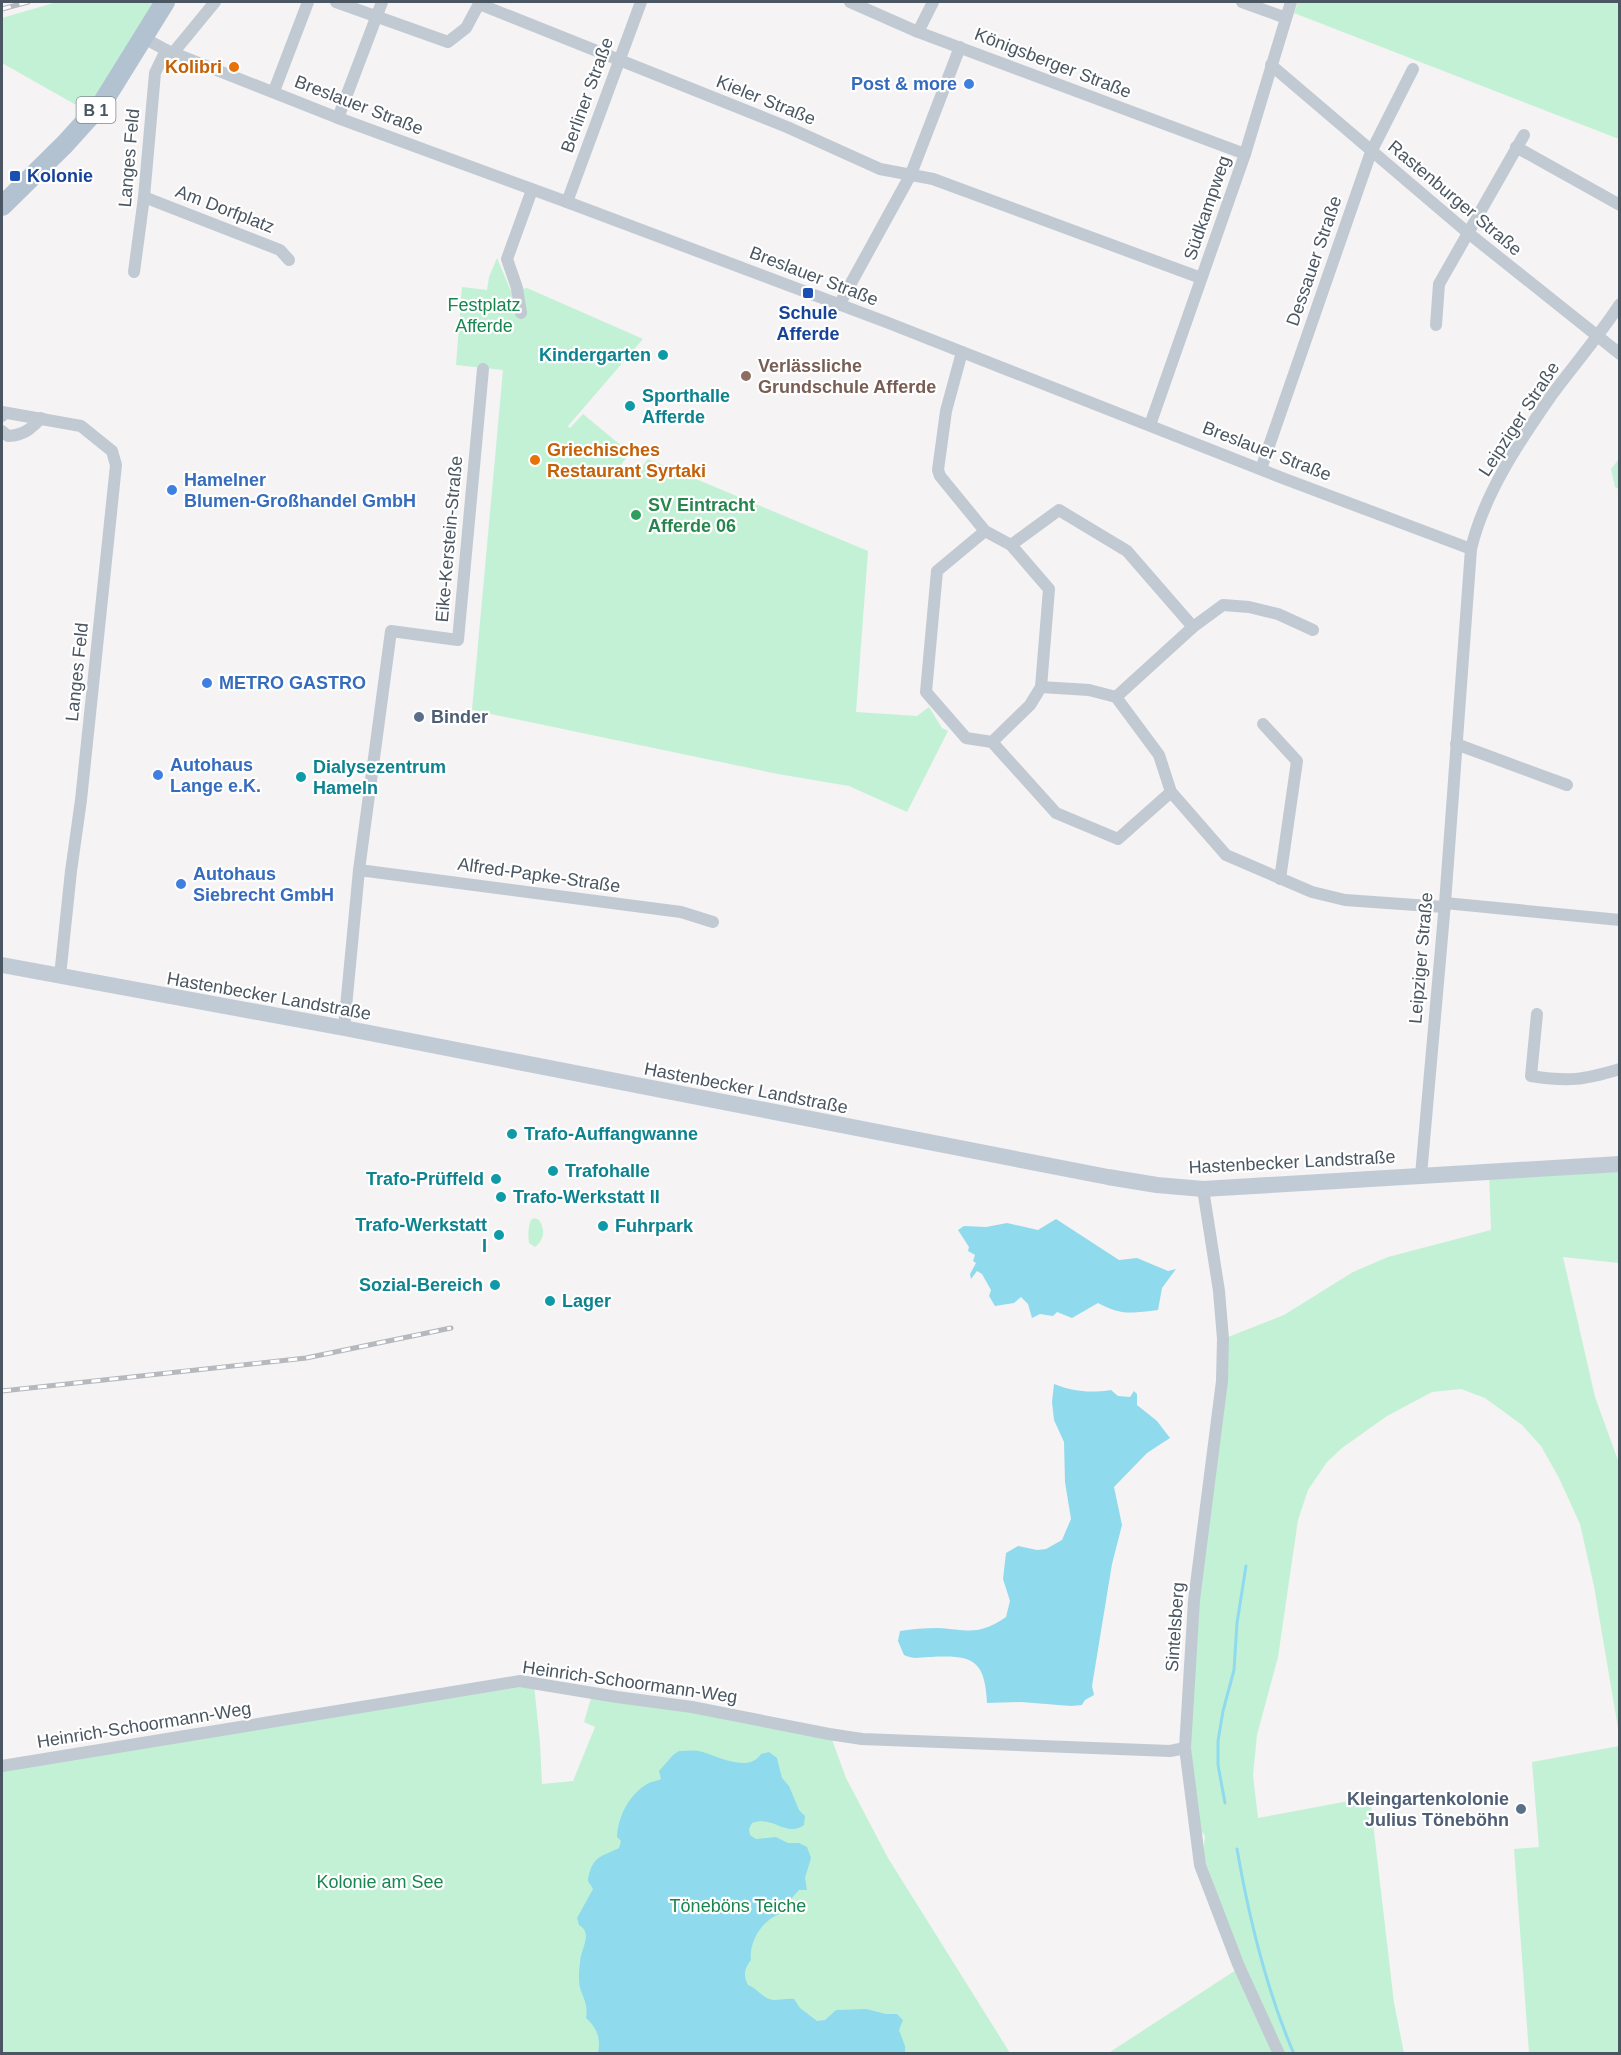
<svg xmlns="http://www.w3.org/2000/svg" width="1621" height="2055" viewBox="0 0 1621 2055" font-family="Arial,sans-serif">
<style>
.green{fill:#c3f1d5}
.water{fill:#90daee}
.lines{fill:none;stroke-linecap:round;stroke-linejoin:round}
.stream{stroke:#90daee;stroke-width:3}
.minor{stroke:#c1cad2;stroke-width:12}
.secondary{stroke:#c1cbd6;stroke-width:16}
.primary{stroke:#b3c2d1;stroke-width:20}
.rail-casing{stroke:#b5b8bd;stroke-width:5}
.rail{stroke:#fff;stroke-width:3;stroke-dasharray:9;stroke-linecap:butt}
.food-dot{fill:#e8710a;stroke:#fff;stroke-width:2}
.shop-dot{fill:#3f7fe0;stroke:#fff;stroke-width:2}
.transit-dot{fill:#1a4fb4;stroke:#fff;stroke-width:2}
.culture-dot{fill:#0f9aa8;stroke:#fff;stroke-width:2}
.education-dot{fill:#8d6e63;stroke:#fff;stroke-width:2}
.leisure-dot{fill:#2e9e5b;stroke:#fff;stroke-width:2}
.service-dot{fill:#5c6f8a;stroke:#fff;stroke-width:2}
.labels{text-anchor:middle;stroke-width:4.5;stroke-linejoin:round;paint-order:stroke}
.shield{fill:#fff;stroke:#808990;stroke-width:1.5}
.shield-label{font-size:16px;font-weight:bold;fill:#4a5661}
.street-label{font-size:18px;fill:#4a5661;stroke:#fff}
.food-label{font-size:18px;font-weight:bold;fill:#c56008;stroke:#fff;text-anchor:end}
.shop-label{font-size:18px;font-weight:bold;fill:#366cbe;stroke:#fff;text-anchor:start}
.transit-label{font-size:18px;font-weight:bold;fill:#164399;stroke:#fff;text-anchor:start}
.park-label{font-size:18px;fill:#17864f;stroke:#fff}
.culture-label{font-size:18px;font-weight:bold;fill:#0d838f;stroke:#fff;text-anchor:start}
.education-label{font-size:18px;font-weight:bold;fill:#785e54;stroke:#fff;text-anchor:start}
.leisure-label{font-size:18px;font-weight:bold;fill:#27864d;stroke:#fff;text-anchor:start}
.service-label{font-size:18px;font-weight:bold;fill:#4e5e75;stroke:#fff;text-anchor:start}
</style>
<rect width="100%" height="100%" fill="#f5f3f3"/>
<g class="green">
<path d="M57 2H165L92 114 2 63V18Z"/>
<path d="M1298 2H1619V139L1294 13Z"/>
<path d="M497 258 511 291 527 288 643 339 568 426 570 428 583 414 630 453 618 469 631 480 648 459 868 551 856 712 917 716 929 707 942 728 948 731 907 812 849 786 778 774 472 710 503 370 456 365 462 287 487 290 489 277Z"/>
<path d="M1619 459V489L1615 487 1611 469Z"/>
<path d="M1619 1163V1263L1563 1257 1595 1397 1619 1463V1734L1594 1586 1580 1524 1559 1478 1541 1446 1522 1425 1485 1398 1461 1389 1432 1392 1387 1416 1342 1448 1327 1462 1308 1490 1298 1520 1278 1657 1257 1735 1253 1775 1258 1818 1370 1797 1394 2003 1404 2053H1283L1231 1933 1203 1855 1205 1836 1198 1827 1190 1745 1194 1601 1223 1339 1284 1315 1353 1272 1388 1257 1491 1230 1489 1172Z"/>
<path d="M534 1218 539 1220C546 1230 544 1240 535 1247L529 1243C528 1235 528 1227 531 1220Z"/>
<path d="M534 1685 540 1743 542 1784 573 1781 595 1727 584 1722 592 1695 831 1737 846 1778 888 1858 1010 2053 2 2054V1769Z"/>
<path d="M1619 1746V2053H1529L1514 1849 1539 1847 1532 1762Z"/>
<path d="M1236 1970 1273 2054H1107Z"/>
</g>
<g class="water">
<path d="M1056 1219 1119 1260 1137 1258 1168 1271 1176 1269 1162 1288 1158 1310C1132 1313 1122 1316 1098 1303L1072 1318 1057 1312 1053 1316 1040 1314 1032 1318 1028 1304 1021 1297 1014 1303 995 1306 989 1296 991 1290 982 1274 977 1271 971 1279 970 1274 976 1263 973 1261 975 1255 968 1251 969 1247 958 1230 964 1226 986 1227 1007 1223 1038 1230Z"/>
<path d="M1054 1384C1074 1392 1091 1393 1111 1390L1118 1396 1130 1397 1134 1391 1137 1394V1405L1157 1421 1170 1438 1147 1453 1114 1487 1122 1525 1112 1564 1092 1686 1094 1695 1085 1700 1082 1705 1071 1706 1021 1702 987 1703C985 1659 972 1655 931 1657 918 1657 916 1660 904 1655L898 1641 900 1631C912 1629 925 1628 938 1628 969 1630 978 1636 1006 1617L1010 1601 1003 1579 1006 1553 1018 1546 1037 1550 1046 1549 1062 1540 1071 1519 1065 1482 1064 1442 1054 1420 1052 1402Z"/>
<path d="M679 1751C686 1751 693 1750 699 1751 716 1755 748 1774 761 1754L769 1752 777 1758 782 1778 789 1786 799 1810 805 1816 804 1825C786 1838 773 1815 752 1823L749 1829 750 1835 756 1839 776 1837 788 1843H799L807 1847 811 1858 805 1878 807 1890H799C792 1897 787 1906 780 1913 777 1916 771 1917 768 1921 757 1929 749 1947 751 1960 744 1969 743 1975 748 1985 757 1988 763 1999 774 2000 780 2000 787 1998 794 1999L800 2008 817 2021 825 2020 836 2010 866 2009 886 2014H897L903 2020 899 2030 905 2046V2053H598C601 2038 597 2028 586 2018 588 2007 585 2001 581 1991 578 1984 579 1970 580 1963 580 1949 594 1934 579 1925L577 1918 593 1889C592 1886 589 1884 588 1881 588 1879 589 1873 590 1871 595 1855 606 1855 619 1848L621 1841 617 1837C618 1816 629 1795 647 1784 652 1781 657 1781 661 1779L659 1771 673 1755Z"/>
</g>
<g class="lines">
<g class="stream">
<path d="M1225 1803 1218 1765V1741L1223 1711 1234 1670 1237 1623 1246 1566"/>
<path d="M1237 1849C1249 1918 1266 1989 1294 2054"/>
</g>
<g class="minor">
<path d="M336 2 448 42 466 28 480 2"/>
<path d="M850 2 918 32 1245 154"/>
<path d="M1242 2 1286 18"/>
<path d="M479 4 787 127 880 169 933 179 1201 278"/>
<path d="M918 32 933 2"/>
<path d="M144 38 166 50 338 118 567 202 886 322 1285 479 1471 549"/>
<path d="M173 53 215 2"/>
<path d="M1271 65 1467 232 1620 354"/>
<path d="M274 91 308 2"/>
<path d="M338 118 382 2"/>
<path d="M1516 147 1620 205"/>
<path d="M144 197 280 250 289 260"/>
<path d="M567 202 641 2"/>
<path d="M134 272 144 197 155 73 166 50"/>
<path d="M839 305 911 174 960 47"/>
<path d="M521 313 517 288 507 259 532 190"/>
<path d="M1436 325 1439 284 1524 135"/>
<path d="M962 352 946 411 938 470 940 476 985 531 1011 545 1049 589 1041 687 1089 690 1116 697 1159 755 1171 792 1226 855 1312 892 1345 900 1444 907"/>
<path d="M2 416V412L81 426 112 451 116 465 81 800 71 871 60 976"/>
<path d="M1150 425 1245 154 1291 2"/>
<path d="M2 431 8 436C24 435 31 429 41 418"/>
<path d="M1261 469 1371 152 1413 69"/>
<path d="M985 531 937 571 926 692 966 738 992 742 1056 813 1118 839 1171 792"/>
<path d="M1011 545 1059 510 1127 551 1193 627"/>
<path d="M1116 697 1193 627 1223 605 1249 607 1278 614 1313 630"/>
<path d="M1263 724 1297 761 1280 879"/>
<path d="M992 742 1030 705 1041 687"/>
<path d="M1456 744 1567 785"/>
<path d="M359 870 681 912 713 922"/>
<path d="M1445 903 1620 920"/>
<path d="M1537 1014 1531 1076C1569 1082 1583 1080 1620 1069"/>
<path d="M344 1028 359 870 391 631 458 640 483 369"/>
<path d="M1421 1175 1445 903 1471 549C1484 494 1519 442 1551 396 1574 365 1599 336 1620 304"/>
<path d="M1203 1189 1219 1291 1223 1339 1222 1381 1194 1600 1185 1748 1200 1865 1238 1964 1279 2054"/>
<path d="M2 1766 520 1681 617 1697 692 1707 829 1734 862 1739 1170 1751 1185 1748"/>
</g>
<path class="secondary" d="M2 965 344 1028 1108 1177 1157 1185 1203 1189 1620 1164"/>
<path class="primary" d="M2 206 65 144 103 102 165 2"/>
<g class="rail-casing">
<g id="rail">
<path d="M2 9 28 2"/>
<path d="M2 1391 306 1358 451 1328"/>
</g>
</g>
<use href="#rail" class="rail"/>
</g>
<g class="food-dot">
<circle cx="234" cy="67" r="6"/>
<circle cx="535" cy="460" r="6"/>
</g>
<g class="shop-dot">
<circle cx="969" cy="84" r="6"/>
<circle cx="172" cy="490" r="6"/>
<circle cx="207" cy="683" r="6"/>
<circle cx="158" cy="775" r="6"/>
<circle cx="181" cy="884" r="6"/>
</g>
<g class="transit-dot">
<rect x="9" y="170" width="12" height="12" rx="3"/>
<rect x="802" y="287" width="12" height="12" rx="3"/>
</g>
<g class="culture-dot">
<circle cx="663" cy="355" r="6"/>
<circle cx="630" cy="406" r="6"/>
<circle cx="301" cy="777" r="6"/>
<circle cx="512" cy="1134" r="6"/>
<circle cx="553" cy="1171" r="6"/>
<circle cx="496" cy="1179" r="6"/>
<circle cx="501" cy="1197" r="6"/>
<circle cx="603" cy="1226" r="6"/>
<circle cx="499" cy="1235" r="6"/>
<circle cx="495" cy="1285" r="6"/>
<circle cx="550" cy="1301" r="6"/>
</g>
<circle class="education-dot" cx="746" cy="376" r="6"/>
<circle class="leisure-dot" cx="636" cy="515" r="6"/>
<g class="service-dot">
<circle cx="419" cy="717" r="6"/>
<circle cx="1521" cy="1809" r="6"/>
</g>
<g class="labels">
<rect class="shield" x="76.5" y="97" width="39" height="26" rx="4.5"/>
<g class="shield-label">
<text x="96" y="116">B 1</text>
</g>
<g class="street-label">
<text transform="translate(1053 63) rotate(21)" y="6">Königsberger Straße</text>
<text transform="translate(587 95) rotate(-70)" y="6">Berliner Straße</text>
<text transform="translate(766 100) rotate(22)" y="6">Kieler Straße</text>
<text transform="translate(359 105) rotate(21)" y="6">Breslauer Straße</text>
<text transform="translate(129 158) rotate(-85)" y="6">Langes Feld</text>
<text transform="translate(1455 198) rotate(40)" y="6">Rastenburger Straße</text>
<text transform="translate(1207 208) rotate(-71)" y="6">Südkampweg</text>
<text transform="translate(225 209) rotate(21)" y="6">Am Dorfplatz</text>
<text transform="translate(1314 261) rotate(-71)" y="6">Dessauer Straße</text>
<text transform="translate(814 276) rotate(21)" y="6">Breslauer Straße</text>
<text transform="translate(1519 419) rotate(-57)" y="6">Leipziger Straße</text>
<text transform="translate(1267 451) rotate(21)" y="6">Breslauer Straße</text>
<text transform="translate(449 539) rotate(-85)" y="6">Eike-Kerstein-Straße</text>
<text transform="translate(77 672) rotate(-84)" y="6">Langes Feld</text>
<text transform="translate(539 875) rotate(8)" y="6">Alfred-Papke-Straße</text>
<text transform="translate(1421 958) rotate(-85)" y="6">Leipziger Straße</text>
<text transform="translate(269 996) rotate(10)" y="6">Hastenbecker Landstraße</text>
<text transform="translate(746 1088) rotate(11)" y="6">Hastenbecker Landstraße</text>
<text transform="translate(1292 1162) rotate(-3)" y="6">Hastenbecker Landstraße</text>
<text transform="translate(1175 1627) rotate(-86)" y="6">Sintelsberg</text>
<text transform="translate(630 1682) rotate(8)" y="6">Heinrich-Schoormann-Weg</text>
<text transform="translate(144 1725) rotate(-9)" y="6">Heinrich-Schoormann-Weg</text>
</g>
<g class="food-label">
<text x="222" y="73">Kolibri</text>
<text x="547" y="456" text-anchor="start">Griechisches<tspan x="547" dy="21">Restaurant Syrtaki</tspan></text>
</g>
<g class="shop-label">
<text x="957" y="90" text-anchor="end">Post &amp; more</text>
<text x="184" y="486">Hamelner<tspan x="184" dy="21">Blumen-Großhandel GmbH</tspan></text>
<text x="219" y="689">METRO GASTRO</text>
<text x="170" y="771">Autohaus<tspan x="170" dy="21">Lange e.K.</tspan></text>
<text x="193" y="880">Autohaus<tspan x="193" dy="21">Siebrecht GmbH</tspan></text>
</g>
<g class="transit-label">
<text x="27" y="182">Kolonie</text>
<text x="808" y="319" text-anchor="middle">Schule<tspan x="808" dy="21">Afferde</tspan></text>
</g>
<g class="park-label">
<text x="484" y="311">Festplatz<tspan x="484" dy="21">Afferde</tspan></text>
<text x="380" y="1888">Kolonie am See</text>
<text x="738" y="1912">Töneböns Teiche</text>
</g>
<g class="culture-label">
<text x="651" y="361" text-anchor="end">Kindergarten</text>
<text x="642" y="402">Sporthalle<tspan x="642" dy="21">Afferde</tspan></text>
<text x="313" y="773">Dialysezentrum<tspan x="313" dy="21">Hameln</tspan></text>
<text x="524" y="1140">Trafo-Auffangwanne</text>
<text x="565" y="1177">Trafohalle</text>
<text x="484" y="1185" text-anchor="end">Trafo-Prüffeld</text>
<text x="513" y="1203">Trafo-Werkstatt II</text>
<text x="487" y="1231" text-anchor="end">Trafo-Werkstatt<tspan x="487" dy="21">I</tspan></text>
<text x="615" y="1232">Fuhrpark</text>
<text x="483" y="1291" text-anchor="end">Sozial-Bereich</text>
<text x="562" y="1307">Lager</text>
</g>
<g class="education-label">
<text x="758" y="372">Verlässliche<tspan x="758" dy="21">Grundschule Afferde</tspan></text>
</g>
<g class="leisure-label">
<text x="648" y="511">SV Eintracht<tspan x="648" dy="21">Afferde 06</tspan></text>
</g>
<g class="service-label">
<text x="431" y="723">Binder</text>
<text x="1509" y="1805" text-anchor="end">Kleingartenkolonie<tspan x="1509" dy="21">Julius Töneböhn</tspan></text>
</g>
</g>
<rect width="1621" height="2055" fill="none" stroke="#4a5661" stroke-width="6"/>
</svg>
